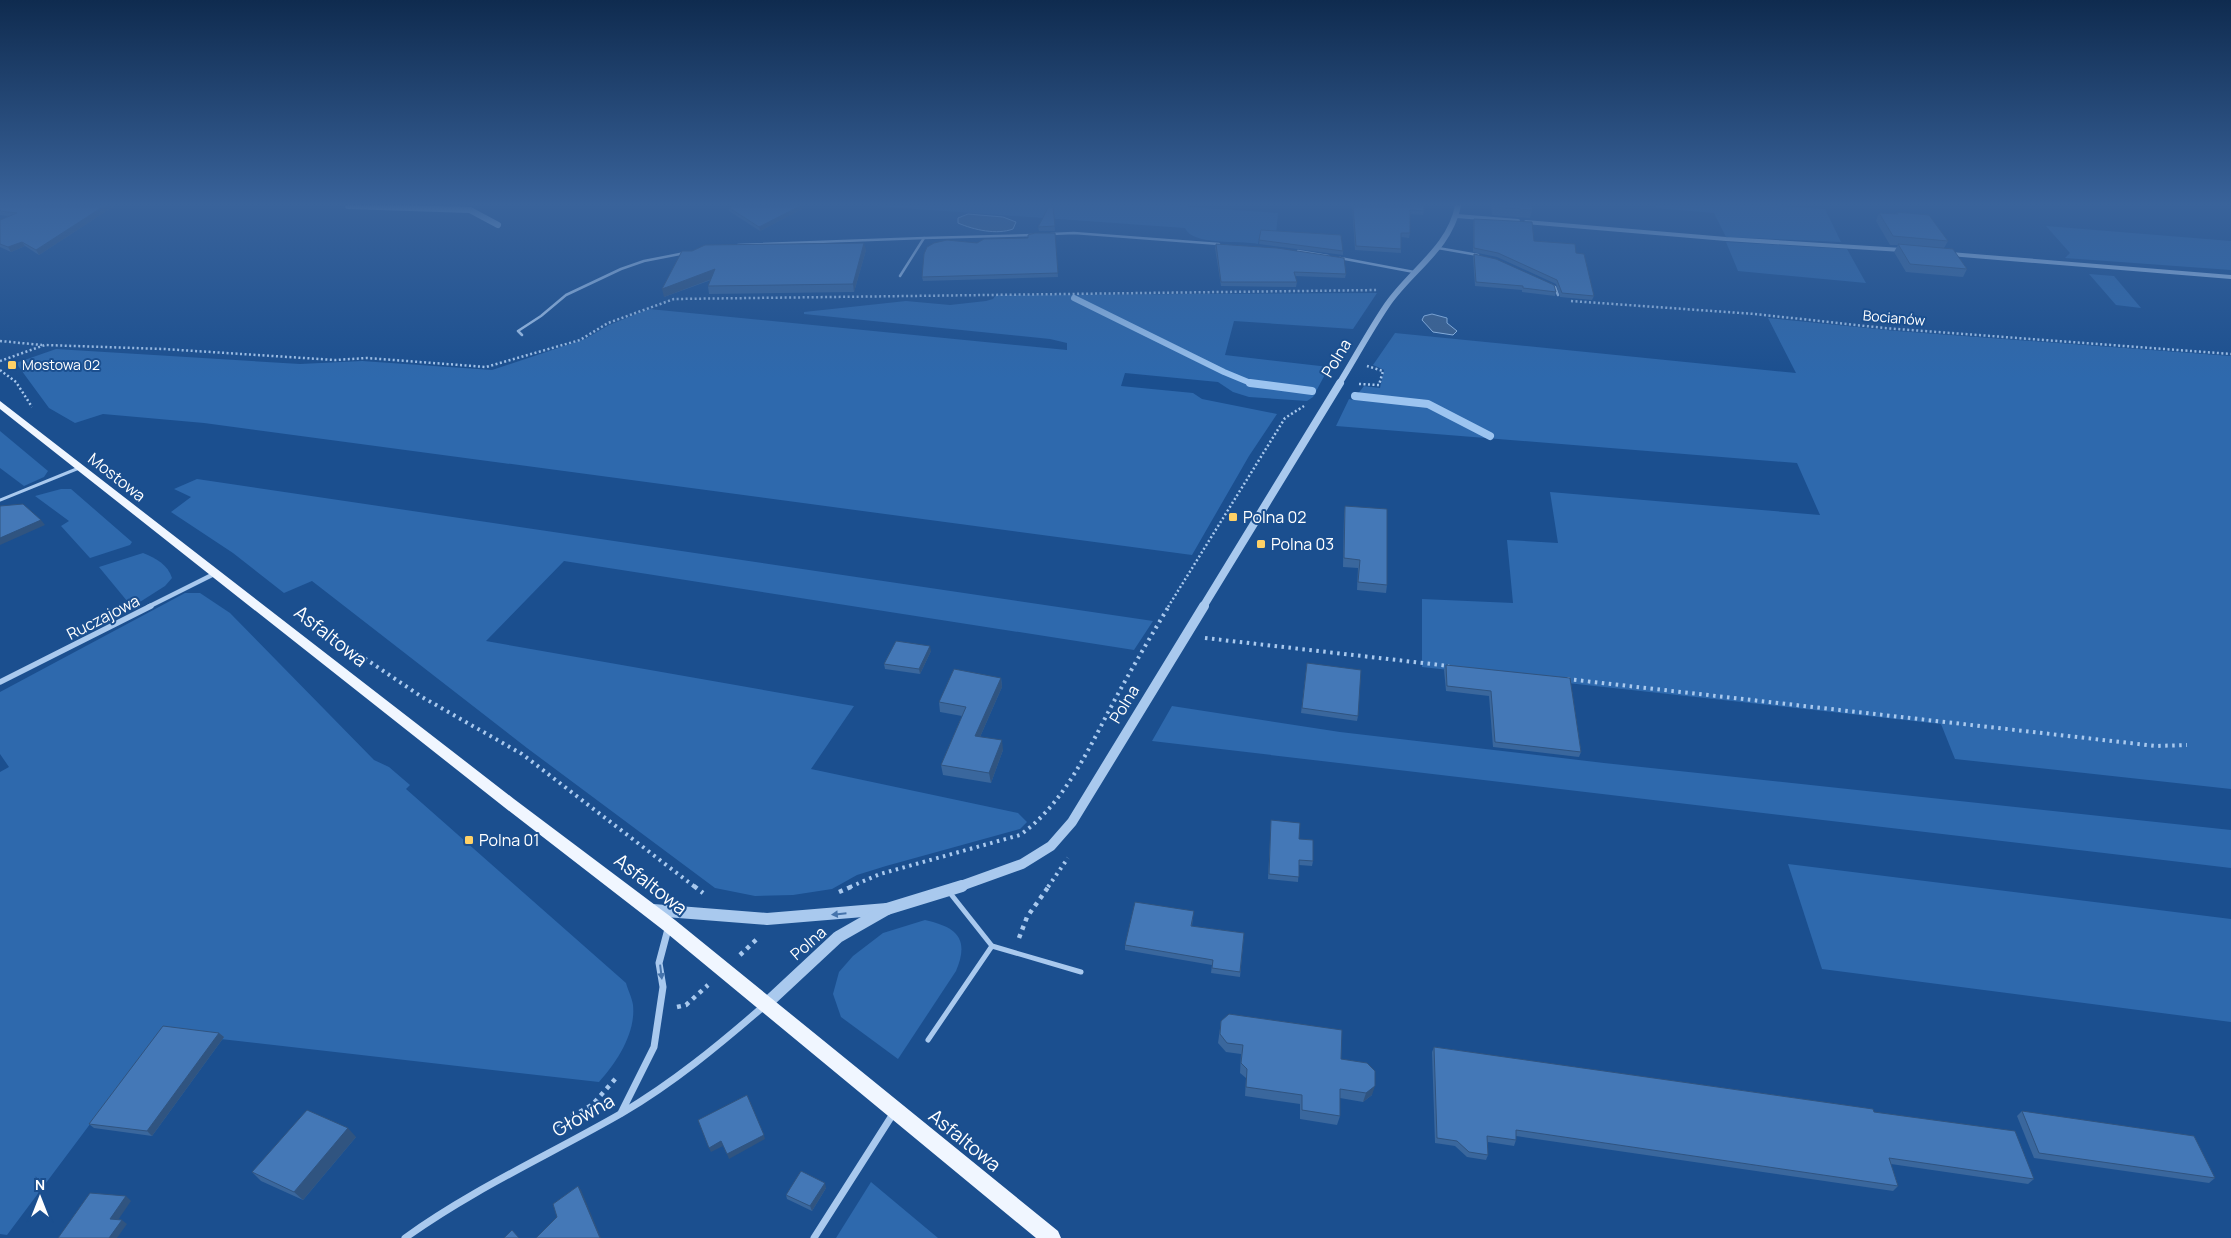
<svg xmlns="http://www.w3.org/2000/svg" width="2231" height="1238" viewBox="0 0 2231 1238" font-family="Manrope,sans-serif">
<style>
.green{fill:#2e69ad}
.water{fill:#3c6290;stroke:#9cc4f0}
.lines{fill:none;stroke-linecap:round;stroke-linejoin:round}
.stream-far1{stroke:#9cc4f0;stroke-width:6}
.stream{stroke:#9cc4f0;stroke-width:8}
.path-far2{stroke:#a9c9ee;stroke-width:2.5;stroke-dasharray:2 2.5;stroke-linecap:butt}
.path-far1{stroke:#a9c9ee;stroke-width:4;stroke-dasharray:2.5 4.5;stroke-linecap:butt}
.path{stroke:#a9c9ee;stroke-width:4.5;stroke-dasharray:4 5;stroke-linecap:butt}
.service-far2{stroke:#a9c9ee;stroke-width:2.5}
.service-far1{stroke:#a9c9ee;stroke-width:3}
.service{stroke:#a9c9ee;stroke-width:5}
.minor-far3{stroke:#a9c9ee;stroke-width:4}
.minor-far2{stroke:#a9c9ee;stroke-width:4.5}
.minor-far1{stroke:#a9c9ee;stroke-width:5.5}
.minor{stroke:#a9c9ee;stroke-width:7}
.tertiary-far3{stroke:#a9c9ee;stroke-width:6}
.tertiary-far2{stroke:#a9c9ee;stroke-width:8}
.tertiary-far1{stroke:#a9c9ee;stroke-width:10}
.tertiary{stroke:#a9c9ee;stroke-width:12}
.primary{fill:#f0f6ff;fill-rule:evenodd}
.wall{fill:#3a679d}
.shaded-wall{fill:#305480}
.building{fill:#4478b7;stroke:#305480}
.oneway{fill:#4674ac}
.poi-dot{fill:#ffd166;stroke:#1b4f8f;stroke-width:2}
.labels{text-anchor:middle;stroke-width:4;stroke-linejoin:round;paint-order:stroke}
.far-street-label{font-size:14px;fill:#fff;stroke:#1b4f8f}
.far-poi-label{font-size:14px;fill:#fff;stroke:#1b4f8f;text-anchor:start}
.street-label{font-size:16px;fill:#fff;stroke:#1b4f8f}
.poi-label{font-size:16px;fill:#fff;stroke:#1b4f8f;text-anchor:start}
.near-street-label{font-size:19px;fill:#fff;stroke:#1b4f8f}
</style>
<rect width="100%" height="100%" fill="#1b4f8f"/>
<g class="green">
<path d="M875 206H1188V207L1278 213 1276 234 1260 233 1258 244C1241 240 1192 246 1185 228Z"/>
<path d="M1656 206H1779L1825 209 1841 242 1726 237 1714 213 1656 208Z"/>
<path d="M2046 226 2231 241V270L2065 258 2070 253Z"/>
<path d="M1726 242 1847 249 1866 283 1738 271Z"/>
<path d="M2089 274 2114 276 2141 308 2116 305Z"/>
<path d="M1377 293 1353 329 1234 321 1225 355 1329 367 1313 397 1307 401 1249 397 1233 392 1218 382 1125 373 1121 386 1193 393 1202 399 1277 414 1249 456 1192 555 204 423 103 414 75 423 49 408 16 363 56 349 300 364 362 361 492 370 585 339 609 325 649 309 1067 350V343L1050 339 804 314V312L906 301 950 305 986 301 993 299 996 295Z"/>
<path d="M1768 318 1897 331 2231 356V789L1955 759 1941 724 1422 667V599L1513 603 1507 540 1558 543 1550 492 1820 515 1797 463 1336 426 1349 399 1353 400 1364 386 1380 388 1384 370 1373 365 1395 333 1796 373Z"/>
<path d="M0 431 48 471 44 477 24 486 0 468Z"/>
<path d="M197 479 1153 621 1134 650 564 561 486 641 854 706 811 769 1018 813 1027 822 1020 829 886 866 857 875 832 889 793 895 755 896 715 888 527 748 312 581 284 593 233 553 171 512 191 497 174 489Z"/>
<path d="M61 489H71L132 542 130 545 90 558 61 526 69 521 35 496Z"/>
<path d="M143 553C156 558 168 565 172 578L165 586 132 607 99 567Z"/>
<path d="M185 593H200L230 613 374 760 389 767 410 785 406 789 626 983C628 990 632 998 633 1005 636 1034 616 1063 599 1082L159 1032 7 1235 0 1234V772L9 767 0 754V692Z"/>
<path d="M1172 706 1340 732 1604 763 2231 830V868L1152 741Z"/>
<path d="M1788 864 2231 919V1022L1822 969Z"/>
<path d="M925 920C956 927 970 938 956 971L898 1059 841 1017 833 994 839 972 853 956 883 933Z"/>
<path d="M871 1182 938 1238H836Z"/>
</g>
<g class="water">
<path d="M968 214 1003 217 1016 222 1013 229C997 235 974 230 958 223V218Z"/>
<path d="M1432 314 1447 318V323L1457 331 1453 335 1433 332 1422 320 1424 316Z"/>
</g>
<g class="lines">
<g class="stream-far1">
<path d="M348 206 470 210 498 225"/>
<path d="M1074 298 1224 372 1253 384"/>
</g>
<g class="stream">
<path d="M1250 383 1312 391"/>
<path d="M1355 396 1428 404 1490 436"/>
</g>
<g class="path-far2">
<path d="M1571 301 1755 314 1884 328 2231 354"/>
<path d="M0 341 42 345"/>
<path d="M0 361 45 345 164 349 335 360 367 358 486 367 580 340 608 323 674 299 1378 290"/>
<path d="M0 370 16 382 32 407"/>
<path d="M1359 384 1379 385 1383 371 1367 366"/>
<path d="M1168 607 1285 418 1304 406"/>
</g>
<g class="path-far1">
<path d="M324 631 422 697 522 754 695 887"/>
<path d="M1205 638 1449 666"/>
<path d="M1567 679 2156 746 2187 745"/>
<path d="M850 887 880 874 1020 835C1067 802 1092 741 1119 692 1135 663 1152 634 1169 606"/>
<path d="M1048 887 1068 858"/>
</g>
<g class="path">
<path d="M694 886 703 893"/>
<path d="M839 892 853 886"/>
<path d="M1019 938 1027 917 1049 886"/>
<path d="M740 955 757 939"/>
<path d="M677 1007 686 1005 708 985"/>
<path d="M556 1125 592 1105 617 1077"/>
</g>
<g class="service-far2">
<path d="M1051 234 1074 233 1219 244"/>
<path d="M738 245 924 238"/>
<path d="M1438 248 1478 255"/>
<path d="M1298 251 1328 256"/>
<path d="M1340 258 1414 272"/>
<path d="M900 276 924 238 1034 235"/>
<path d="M1551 285 1555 287 1558 295"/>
<path d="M522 335 518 331 541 316 566 295 621 269 644 261 685 253"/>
</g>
<path class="service-far1" d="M0 500 79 468"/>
<g class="service">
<path d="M950 893 992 946 1081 972"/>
<path d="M928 1040 992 946"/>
</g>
<g class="minor-far3">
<path d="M1457 216 1518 221"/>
<path d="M1526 222 1726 239 1902 250"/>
<path d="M1950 254 2231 277"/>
</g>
<path class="minor-far2" d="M148 607 216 573"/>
<path class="minor-far1" d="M0 682 151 606"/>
<g class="minor">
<path d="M621 1113 654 1047 663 987 659 963 668 929"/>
<path d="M405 1238C473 1189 549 1155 622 1113 673 1083 719 1045 764 1006"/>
<path d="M814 1238 893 1114"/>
</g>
<path class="tertiary-far3" d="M1339 384C1355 358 1370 330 1387 305 1411 270 1449 249 1458 206"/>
<path class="tertiary-far2" d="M1203 607 1340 383"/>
<path class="tertiary-far1" d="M958 887 1022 864 1051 846 1072 822 1204 606"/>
<g class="tertiary">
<path d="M653 910 767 919 887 909"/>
<path d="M765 1005 838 937 887 909 962 886"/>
</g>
<path class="primary" d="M0 401 514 799 675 920 1058 1231 1061 1238H1036L663 930 504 807 0 409Z"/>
</g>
<g class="wall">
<path d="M0 206H114L39 255 25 246 11 252 0 247V220L9 216 0 215Z"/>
<path d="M1053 206 1055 231H1039L1038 227Z"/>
<path d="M1352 206H1424V211L1423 215 1410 214V233L1409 238 1401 237V253L1355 250Z"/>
<path d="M1491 206H1532V210L1530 218 1492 215Z"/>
<path d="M728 207 802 209 760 231 729 211Z"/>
<path d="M1896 212 1948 241 1944 248 1967 269 1963 277 1906 272 1894 252 1898 245H1890L1876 221 1879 213 1896 214Z"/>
<path d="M1474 219 1534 241 1576 253 1594 296 1592 300 1560 297 1556 284 1497 257 1473 252V223Z"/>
<path d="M1261 230 1343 251V255L1259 244Z"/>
<path d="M1055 233 1058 277 923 281 922 277 977 243 1028 238Z"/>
<path d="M1216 244 1346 274 1345 278 1295 276 1297 282 1296 287 1221 286 1215 248Z"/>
<path d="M866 250 854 292 709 294 708 286 711 280 664 297 682 251Z"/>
<path d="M1474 254 1556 292 1555 296 1522 292V290L1475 286 1473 258Z"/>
<path d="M1345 506 1387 585 1386 593 1357 590 1358 568 1343 567 1344 514Z"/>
<path d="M931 651 920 674 885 669 884 664Z"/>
<path d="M1307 663 1358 716 1357 721 1301 713Z"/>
<path d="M1446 665 1570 678 1581 752 1579 757 1493 747 1489 696 1446 691 1444 670Z"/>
<path d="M1001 678 1002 687 980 737 1003 750 991 783 943 775 941 765 962 716 940 712 939 702Z"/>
<path d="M1271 820 1299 839 1313 861 1312 866 1299 865 1298 882 1268 879Z"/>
<path d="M1193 916 1192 926 1244 933 1240 977 1211 973 1212 965 1125 950V945Z"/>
<path d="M1221 1021 1341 1059 1372 1095 1363 1102 1340 1098V1116L1337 1125 1300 1119V1104L1245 1096 1246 1078 1240 1073 1241 1054 1226 1052 1218 1043Z"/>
<path d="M219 1033 224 1037 152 1136 94 1128 89 1124Z"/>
<path d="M1434 1047 1874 1112 2034 1179 2028 1184 1891 1164 1898 1186 1893 1191 1516 1136V1140L1514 1146 1488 1142V1155L1486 1160 1467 1157 1455 1146 1435 1143 1432 1052Z"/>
<path d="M2022 1111 2215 1178 2209 1183 2034 1158 2017 1116Z"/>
<path d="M356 1137 303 1200 261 1181 252 1172Z"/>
<path d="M826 1188 812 1211 787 1199 786 1195Z"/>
</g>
<g class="shaded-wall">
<path d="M104 206H114L39 255 36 250Z"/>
<path d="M800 206H802V209L760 231 759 227Z"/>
<path d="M22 242 25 246 11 252 8 247Z"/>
<path d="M864 243 866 250 854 292 853 284Z"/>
<path d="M715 269 717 277 664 297 662 289Z"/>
<path d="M41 520 45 525 0 545V538Z"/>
<path d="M930 646 931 651 920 674 919 669Z"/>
<path d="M1001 678 1002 687 976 746 975 736Z"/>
<path d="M1002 740 1003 750 991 783 989 773Z"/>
<path d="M219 1033 224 1037 152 1136 147 1131Z"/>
<path d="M1375 1086 1372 1095 1363 1102 1366 1093Z"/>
<path d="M348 1128 356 1137 303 1200 294 1192Z"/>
<path d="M764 1135 765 1139 729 1159 727 1154Z"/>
<path d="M721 1141 723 1146 711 1152 709 1148Z"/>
<path d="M825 1183 826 1188 812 1211 810 1206Z"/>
<path d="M578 1186 581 1190 601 1238H600Z"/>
<path d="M126 1196 131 1201 116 1223 110 1219Z"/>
<path d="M122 1220 127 1224 117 1238H109Z"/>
</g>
<g class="building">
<path d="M0 206H104L36 250 22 242 8 247 0 244V220L17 213 0 211Z"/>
<path d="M734 206H800L759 227 728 207Z"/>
<path d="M1049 206H1053L1055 226 1038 227Z"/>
<path d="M1353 206H1424V211L1410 210V233H1401V249L1356 246Z"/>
<path d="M1493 206H1532V210L1494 207Z"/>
<path d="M1896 212 1929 215 1948 241 1893 236 1879 213 1898 214Z"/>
<path d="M1474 219 1532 222 1534 241 1575 244 1576 253 1584 254 1594 296 1562 293 1557 280 1498 253 1474 248Z"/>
<path d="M1261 230 1341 235 1343 251 1259 240Z"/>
<path d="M1035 233H1055L1058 273 922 277 924 254 927 247 934 243 947 240 977 243 984 239 1028 238V235Z"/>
<path d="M864 243 853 284 708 286 715 269 662 289 682 251H692L705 245Z"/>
<path d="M1216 244 1277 248 1344 258 1346 274 1294 272 1297 282H1221Z"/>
<path d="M1898 244 1953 249 1967 269 1910 264Z"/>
<path d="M1474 254 1496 259 1554 285 1556 292 1523 288V286L1476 282Z"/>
<path d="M23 504 41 520 0 538V506Z"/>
<path d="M1345 506 1387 509V585L1358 582 1360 560 1344 558Z"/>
<path d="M896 641 930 646 919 669 884 664Z"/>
<path d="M1307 663 1361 670 1358 716 1302 708Z"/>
<path d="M1446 665 1570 678 1581 752 1495 742 1491 691 1447 686Z"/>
<path d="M954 669 1001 678 975 736 1002 740 989 773 941 765 966 707 939 702Z"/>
<path d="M1271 820 1300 823 1299 839 1313 840V861L1299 860V877L1269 874Z"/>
<path d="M1135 902 1194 911 1191 926 1244 933 1240 972 1212 968 1213 960 1125 945Z"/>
<path d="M1229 1014 1342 1030 1341 1059 1367 1063 1375 1071V1086L1366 1093 1340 1089V1116L1302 1110V1095L1246 1087 1247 1069 1241 1063 1243 1045 1227 1043 1220 1034 1221 1021Z"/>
<path d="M163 1026 219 1033 147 1131 89 1124Z"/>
<path d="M1434 1047 1873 1109 1874 1112 2015 1131 2034 1179 1889 1158 1898 1186 1516 1130V1140L1487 1136 1488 1155 1469 1152 1457 1141 1437 1138Z"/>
<path d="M747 1095 764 1135 727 1154 721 1141 709 1148 698 1120Z"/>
<path d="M307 1110 348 1128 294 1192 252 1172Z"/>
<path d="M2022 1111 2194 1136 2215 1178 2039 1153Z"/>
<path d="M801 1171 825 1183 810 1206 786 1195Z"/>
<path d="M578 1186 600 1238H536L557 1217 553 1204Z"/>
<path d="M90 1193 126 1196 110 1219 122 1220 109 1238H58Z"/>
<path d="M512 1230 519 1238H504Z"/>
</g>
<defs><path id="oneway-solid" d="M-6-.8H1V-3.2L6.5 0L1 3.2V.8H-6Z" transform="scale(1.25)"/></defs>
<g class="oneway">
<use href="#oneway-solid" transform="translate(839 914) rotate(174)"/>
<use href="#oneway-solid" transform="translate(661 972) rotate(83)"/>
</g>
<linearGradient id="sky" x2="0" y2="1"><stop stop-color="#0f2b4f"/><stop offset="0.54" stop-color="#39639b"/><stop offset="1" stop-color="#39639b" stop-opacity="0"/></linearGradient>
<rect width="2231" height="379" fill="url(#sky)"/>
<g class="poi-dot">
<rect x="7" y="360" width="10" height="10" rx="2.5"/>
<rect x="1228" y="512" width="10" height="10" rx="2.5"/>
<rect x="1256" y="539" width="10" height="10" rx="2.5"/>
<rect x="464" y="835" width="10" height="10" rx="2.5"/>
</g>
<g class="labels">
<g class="far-street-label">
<text transform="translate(1894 318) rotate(5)" y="5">Bocianów</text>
</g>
<g class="far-poi-label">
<text x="22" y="370">Mostowa 02</text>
</g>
<g class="street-label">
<text transform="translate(1336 358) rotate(-59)" y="6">Polna</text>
<text transform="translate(117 477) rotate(38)" y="6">Mostowa</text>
<text transform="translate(103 617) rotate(-27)" y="6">Ruczajowa</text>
<text transform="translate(1124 704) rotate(-59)" y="6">Polna</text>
<text transform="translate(808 943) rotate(-41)" y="6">Polna</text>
</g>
<g class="poi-label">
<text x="1243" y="523">Polna 02</text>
<text x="1271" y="550">Polna 03</text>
<text x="479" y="846">Polna 01</text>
</g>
<g class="near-street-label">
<text transform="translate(331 636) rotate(38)" y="7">Asfaltowa</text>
<text transform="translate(651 884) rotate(38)" y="7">Asfaltowa</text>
<text transform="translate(583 1115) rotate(-29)" y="7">Główna</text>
<text transform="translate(965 1140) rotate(39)" y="7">Asfaltowa</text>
</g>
</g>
<g transform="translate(40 1198)" stroke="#1b4f8f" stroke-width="4" paint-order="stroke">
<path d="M0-4L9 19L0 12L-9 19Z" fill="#ffffff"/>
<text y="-8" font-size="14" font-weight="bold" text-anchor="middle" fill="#ffffff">N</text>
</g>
</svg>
